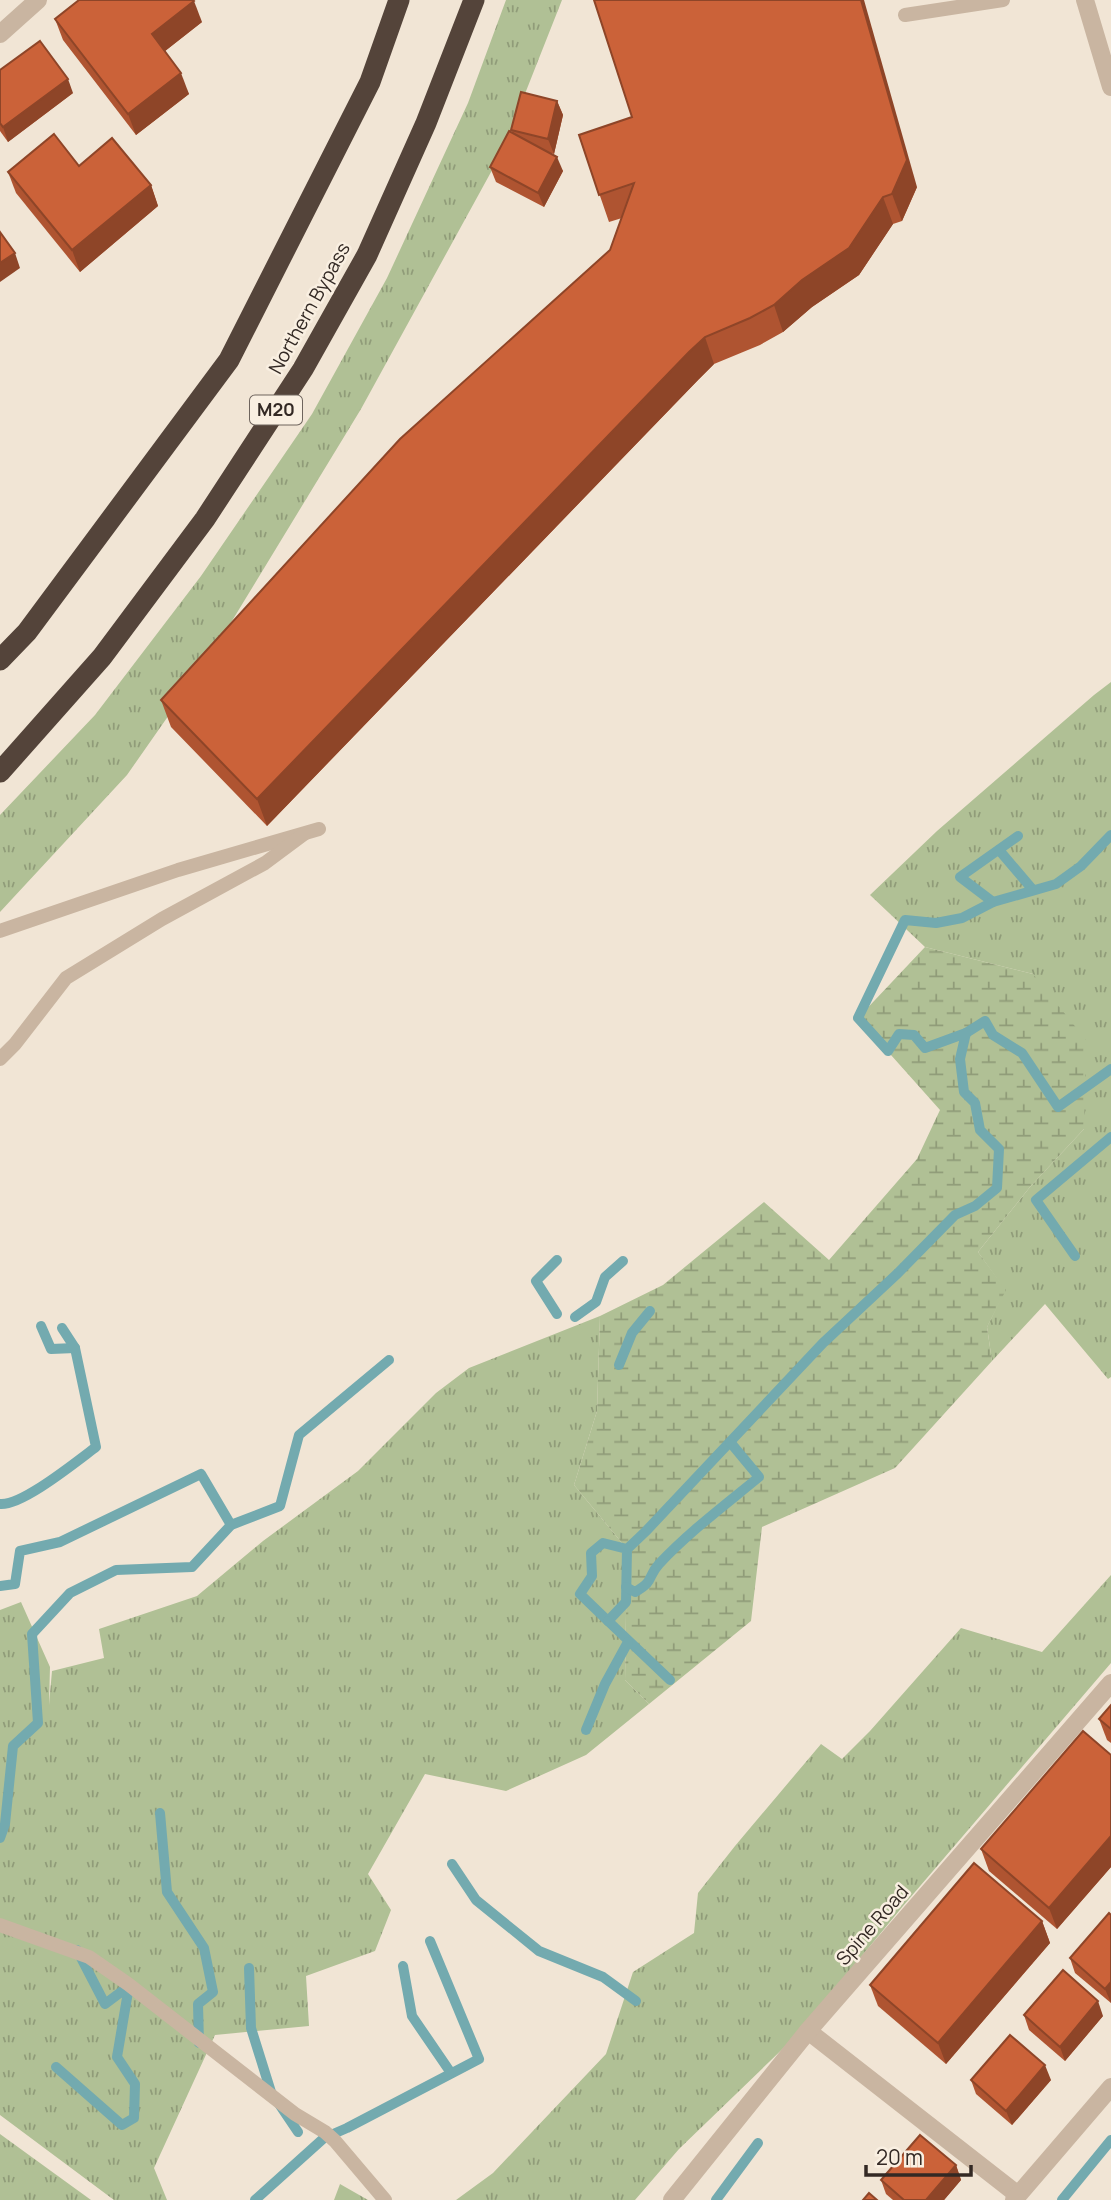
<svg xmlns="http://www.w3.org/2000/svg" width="1111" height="2200" viewBox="0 0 1111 2200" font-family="Manrope,sans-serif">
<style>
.grass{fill:url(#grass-tufts)}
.wetland{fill:url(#wetland-marsh)}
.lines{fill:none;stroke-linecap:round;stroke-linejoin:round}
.stream{stroke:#73aaaf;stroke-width:10}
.lane{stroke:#c9b5a1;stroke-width:14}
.street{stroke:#c9b5a1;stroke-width:18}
.highway{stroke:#54443a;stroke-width:21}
.wall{fill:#af5431}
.shaded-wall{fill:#8e4528}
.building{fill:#cb6239;stroke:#8e4528;stroke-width:2}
.labels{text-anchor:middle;stroke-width:5;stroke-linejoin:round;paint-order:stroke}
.shield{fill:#f9efe1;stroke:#6e645d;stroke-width:2}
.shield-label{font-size:18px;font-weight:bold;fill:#332924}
.street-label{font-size:19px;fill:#332924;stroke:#f9efe1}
</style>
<defs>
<pattern id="grass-tufts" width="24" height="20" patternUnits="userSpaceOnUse" patternTransform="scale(1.75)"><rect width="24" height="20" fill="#b0c095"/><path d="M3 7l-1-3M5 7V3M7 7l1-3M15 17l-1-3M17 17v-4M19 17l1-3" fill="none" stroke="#909c79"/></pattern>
<pattern id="wetland-marsh" width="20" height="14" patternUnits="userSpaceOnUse" patternTransform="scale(1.75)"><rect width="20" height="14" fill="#b0c095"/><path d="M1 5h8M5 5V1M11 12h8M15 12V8" fill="none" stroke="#909c79"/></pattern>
</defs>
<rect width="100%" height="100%" fill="#f1e5d5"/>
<g class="grass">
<path d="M506 0H562L502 152 361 409 213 652 127 775 0 912V815L95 715 201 576 312 414 387 278 468 103Z"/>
<path d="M1111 682V1377L1108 1379 1045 1304 992 1361 987 1327 1005 1290 978 1252 1030 1187 1084 1129 1033 974 925 947 870 895 937 831 1094 695Z"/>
<path d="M600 1316 597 1411 574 1485 627 1549 625 1680 649 1704 586 1755 506 1791 425 1774 368 1874 391 1910 375 1951 306 1976 309 2026 215 2035 154 2168 167 2200H114L0 2115V1610L21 1602 50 1667 49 1705 52 1671 104 1658 99 1629 197 1596 263 1541 358 1471 436 1393 469 1368Z"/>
<path d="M1111 1575V1663L903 1906 796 2036 679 2149 635 2200H456L493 2173 606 2054 633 1972 694 1933 698 1893 735 1846 821 1744 842 1759 870 1731 961 1628 1042 1652Z"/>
<path d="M0 2134 91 2200H0Z"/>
<path d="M340 2184 368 2200H334Z"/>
</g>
<path class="wetland" d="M925 947 1033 974 1086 1040 1084 1129 1030 1187 978 1252 1006 1290 987 1327 992 1361 895 1468 762 1527 751 1621 649 1704 625 1680 627 1549 574 1485 597 1411 600 1316 663 1285 764 1202 829 1260 917 1159 940 1110 858 1018Z"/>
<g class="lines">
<g class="stream">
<path d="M999 850 1033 890"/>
<path d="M993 902 960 877 1018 836"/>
<path d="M966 1033 985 1021 993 1035 1022 1053 1058 1107 1111 1069"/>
<path d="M1075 1256 1036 1200 1111 1137"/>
<path d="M557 1260 536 1281 557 1314"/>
<path d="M575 1317 596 1302 605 1277 623 1261"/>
<path d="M41 1326 51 1349 75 1348"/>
<path d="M619 1365 632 1333 650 1311"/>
<path d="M0 1504C22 1506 77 1461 96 1447L75 1348 62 1328"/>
<path d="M627 1549 626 1602 608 1621 580 1594 592 1576 591 1553 603 1543 627 1549 647 1530 823 1343 898 1273 955 1215 975 1206 997 1188 999 1149 980 1130 975 1103 964 1092 960 1059 966 1033 925 1048 914 1035 899 1034 888 1051 858 1018 905 920 936 923 962 918 993 902 1056 884 1081 866 1111 835"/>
<path d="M0 1586 15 1584 20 1551 60 1542 201 1474 231 1525"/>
<path d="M626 1587 635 1592C655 1581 647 1577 659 1564 689 1532 725 1505 759 1477L730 1442"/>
<path d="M608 1621 670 1680"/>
<path d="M586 1730 605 1684 628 1642"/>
<path d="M160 1813 167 1892 204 1948 213 1992 198 2004 199 2043"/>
<path d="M0 1838 5 1824 13 1746 38 1723 32 1634 70 1593 116 1570 192 1567 231 1525 280 1506 299 1435 389 1360"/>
<path d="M452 1864 476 1900 539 1951 603 1977 636 2001"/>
<path d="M403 1966 412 2016 451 2073"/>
<path d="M249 1968 251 2028 271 2092 298 2132"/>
<path d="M56 2067 122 2125 134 2118 135 2084 117 2057 129 1986 105 2004 77 1950"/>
<path d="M255 2200 324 2138 347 2128 479 2059 430 1941"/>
<path d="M716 2200 758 2143"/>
<path d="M1062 2200 1111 2140"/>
</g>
<g class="lane">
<path d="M905 15 1003 0"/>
<path d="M0 931 178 870 319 829"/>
<path d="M0 1059 15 1044 66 978 162 919 265 863 304 834"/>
<path d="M0 1925 89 1957 128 1984 295 2114 325 2132 335 2141 385 2200"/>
</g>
<g class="street">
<path d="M1085 0 1111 87"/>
<path d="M0 34 38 0"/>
<path d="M808 2031 1018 2195"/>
<path d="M672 2200 808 2031 1111 1683"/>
<path d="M1014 2200 1111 2087"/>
</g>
<g class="highway">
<path d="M0 660 27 632 229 360 370 82 399 0"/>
<path d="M0 772 102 657 205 519 303 369 367 255 426 123 474 0"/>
</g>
</g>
<g class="wall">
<path d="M55 19 202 22 165 51 189 94 136 135 63 40Z"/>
<path d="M0 70 73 93 8 142 0 131Z"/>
<path d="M557 101 563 115 554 154 550 153 563 171 544 207 496 182 490 167 513 133 511 130Z"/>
<path d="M579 135 917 187 902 221 893 224 859 275 812 307 783 332 760 345 714 364 699 379 267 826 171 727 161 700 610 250 622 218 609 222Z"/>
<path d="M79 166 151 185 158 206 80 272 16 193 8 172Z"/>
<path d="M1111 1705V1743L1107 1740 1099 1719Z"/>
<path d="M1111 1755V1867L1057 1929 989 1871 981 1849Z"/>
<path d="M1109 1913 1111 2003 1075 1973 1070 1958Z"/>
<path d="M1042 1921 1050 1943 946 2064 878 2006 870 1985Z"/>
<path d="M1024 2015 1103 2016 1065 2061 1029 2030Z"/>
<path d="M971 2080H1051L1012 2125 976 2094Z"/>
<path d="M956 2165 961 2180 944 2200H893L886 2194 881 2180Z"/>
</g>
<g class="shaded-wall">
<path d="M861 0H864L917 187 902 221 892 194Z"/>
<path d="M194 1 202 22 160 55 152 34Z"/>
<path d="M181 73 189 94 136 135 128 114Z"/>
<path d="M68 79 73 93 8 142 3 127Z"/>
<path d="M557 101 563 115 554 154 548 139Z"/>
<path d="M557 157 563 171 544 207 538 193Z"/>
<path d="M151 185 158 206 80 272 72 250Z"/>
<path d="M883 197 893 224 859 275 812 307 783 332 774 305Z"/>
<path d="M15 253 20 268 0 282V263Z"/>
<path d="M705 337 714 364 699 379 267 826 257 799 689 352Z"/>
<path d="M1111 1836V1867L1057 1929 1049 1908Z"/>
<path d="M1042 1921 1050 1943 946 2064 938 2043Z"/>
<path d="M1111 1982V2003L1105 1989Z"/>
<path d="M1098 2001 1103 2016 1065 2061 1060 2047Z"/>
<path d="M1045 2065 1051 2080 1012 2125 1006 2111Z"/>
<path d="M956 2165 961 2180 944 2200H926Z"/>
</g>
<g class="building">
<path d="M79 0H193L194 1 152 34 181 73 128 114 55 19Z"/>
<path d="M594 0H861L907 160 892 194 883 197 849 248 802 280 774 305 750 318 705 337 689 352 257 799 161 700 400 439 610 250 634 183 599 195 579 135 632 117Z"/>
<path d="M40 41 68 79 3 127 0 123V70Z"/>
<path d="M521 92 557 101 548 139 511 130Z"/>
<path d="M509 131 557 157 538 193 490 167Z"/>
<path d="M54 134 79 166 112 138 151 185 72 250 8 172Z"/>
<path d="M0 232 15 253 0 263Z"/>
<path d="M1111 1705V1729L1099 1719Z"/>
<path d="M1083 1731 1111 1755V1836L1049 1908 981 1849Z"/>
<path d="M974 1863 1042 1921 938 2043 870 1985Z"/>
<path d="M1109 1913 1111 1915V1982L1105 1989 1070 1958Z"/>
<path d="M1063 1970 1098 2001 1060 2047 1024 2015Z"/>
<path d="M1010 2035 1045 2065 1006 2111 971 2080Z"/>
<path d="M920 2135 956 2165 926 2200H904L881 2180Z"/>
<path d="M869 2193 877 2200H863Z"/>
</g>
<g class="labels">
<rect class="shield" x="250" y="395.5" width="52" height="29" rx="5"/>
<g class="shield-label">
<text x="276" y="416">M20</text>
</g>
<g class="street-label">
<text transform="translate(309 308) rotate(-61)" y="7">Northern Bypass</text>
<text transform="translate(872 1925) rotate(-49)" y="7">Spine Road</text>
</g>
</g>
<path d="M866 2165v10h105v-10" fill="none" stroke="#332924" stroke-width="3.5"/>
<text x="876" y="2165" font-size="21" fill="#332924" stroke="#f9efe1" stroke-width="5" paint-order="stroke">20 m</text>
</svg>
